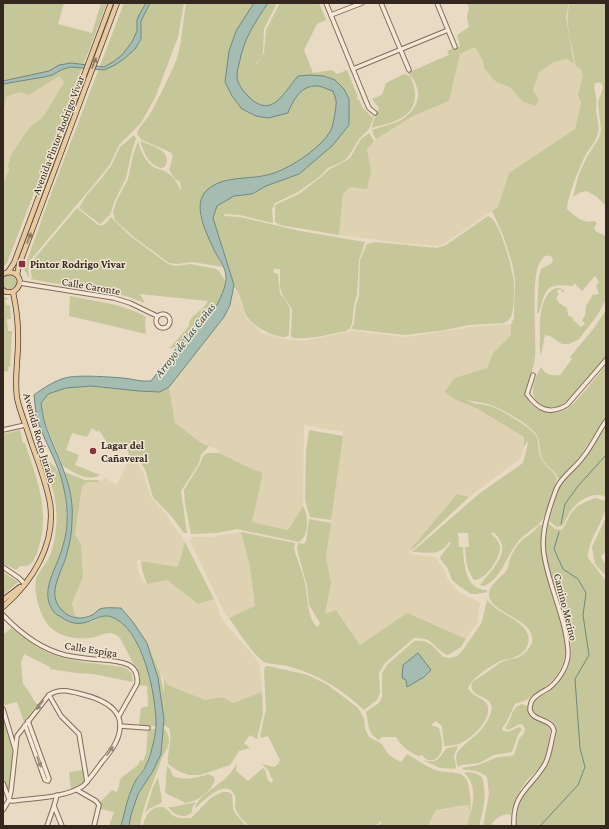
<svg xmlns="http://www.w3.org/2000/svg" width="609" height="829" viewBox="0 0 609 829" font-family="'Crimson Pro',serif">
<style>
.farmland{fill:#ded2b2}
.green{fill:#c5c699}
.water{fill:#a5bcb3;stroke:#6d8980}
.lines{fill:none;stroke-linecap:round;stroke-linejoin:round}
.stream{stroke:#6d8980;stroke-width:1}
.minor-casing{stroke:#816c5c;stroke-width:5.5}
.major-casing{stroke:#503c30;stroke-width:6}
.minor{stroke:#f5e8d6;stroke-width:3.5}
.major{stroke:#e8caa0;stroke-width:4.5}
.oneway{fill:#8e7860}
.oneway2{fill:#94887a}
.poi-dot{fill:#8a333d;stroke:#f1e5d3;stroke-width:1.5}
.labels{text-anchor:middle;stroke-width:3;stroke-linejoin:round;paint-order:stroke}
.street-label{font-size:11px;fill:#33271f;stroke:#f1e5d3}
.poi-label{font-size:11px;font-weight:bold;fill:#33271f;stroke:#f1e5d3;text-anchor:start}
.water-label{font-size:12px;font-style:italic;fill:#30514c;stroke:#f1e5d3}
</style>
<rect width="100%" height="100%" fill="#e9dac4"/>
<g class="farmland">
<path d="M475 47 483 61 484 68 496 82 510 87 523 102 536 106 539 100 533 90 539 72 554 62 567 59 581 69 583 75 578 95 581 103 575 129 509 173 498 207 445 243 438 246 400 243 339 235 343 194 350 187 367 189 371 171 367 149 378 137 413 116 449 101 460 54Z"/>
<path d="M60 76 64 82 44 116 30 127 8 165 9 169 3 184V116L6 97Z"/>
<path d="M233 289 237 292 246 318 262 333 285 339 304 341 351 331 406 337 470 327 511 324V335L493 353 487 368 454 378 456 400 478 409 524 437V447L520 459 469 497 457 494 416 544 409 551V554L429 556 436 558 443 567 448 580 458 591 480 603 477 624 466 639 407 614 360 645 336 610 324 615 331 583 326 557 343 432 304 425 303 506 288 530 252 522 263 473 252 469 219 453 218 450 204 444 175 423 169 387 224 317 230 305Z"/>
<path d="M129 459 138 464 144 474 150 495 165 513 185 542 178 567 137 560V564L141 580 147 584 167 580 198 604 214 599 223 621 255 657 260 666 262 692 233 703 222 697 205 700 168 685 160 673 147 643 133 622 121 608 100 609 93 615 79 618 75 615 72 603 83 577 81 544 75 535 82 486 87 482H100L105 478 117 485Z"/>
<path d="M241 532 249 562 255 607 229 618 224 612 190 541 193 537H209Z"/>
<path d="M457 805H469V810L472 812 466 826H428L436 810H444Z"/>
</g>
<g class="green">
<path d="M3 3H64L58 24 92 33 101 3H107L7 263 3 267V184L9 170 8 165 12 154 22 138 30 127 44 116 64 82 59 76 29 95 19 92 6 97 3 116Z"/>
<path d="M124 3H184L178 37 155 98 141 123 119 145 110 164 100 177 33 257 28 267 29 277H28L24 269 52 191Z"/>
<path d="M186 3H277L264 29 263 52 262 56 256 64H257L264 53 266 30 280 3H319L326 20 317 24 304 50 313 73 332 70 337 74 347 70 358 97H356L358 100H359L363 108 372 117 375 114 369 129 359 139 348 157 342 162 328 168 318 178 298 192 275 203 272 209 273 222 272 223 240 215 224 214V216L240 217 300 231 365 242 359 260 357 295 354 304 352 323 350 328 346 331C329 334 310 340 293 338L291 336 292 311 291 307 282 294 280 287V269H274L273 272 278 274 280 294 285 299 290 308 289 335 286 337C273 337 257 329 248 318 241 309 243 296 234 287V285L213 218 217 206 234 196 252 194 266 186 299 174 292 173 260 176 200 215 214 250 223 267 192 262 177 264 169 263 135 238 115 220 113 212 116 202 128 179 133 155 138 141C141 151 144 159 152 166 156 169 160 169 164 171 172 174 178 183 180 190H181L180 182 174 178 169 170 173 156 170 152 142 140 137 134C138 127 146 121 150 114 159 98 169 77 176 61 182 45 183 20 186 3Z"/>
<path d="M467 3H569L566 17 574 64 567 59 554 62 539 72 533 90 539 100 536 106 523 102 510 87 496 82 484 68 483 61 475 47 460 54 449 101 413 116 376 139 374 136 372 130C389 124 405 123 415 106 418 100 419 94 417 88 415 82 413 76 407 73L449 55 447 51 460 46 457 35 469 27 467 17 469 8Z"/>
<path d="M570 3H606V206L597 197 587 191 579 193 573 197 579 174 587 157 599 138 601 131 598 102 603 88 602 84 598 82 595 84C593 88 596 93 596 98 597 102 596 105 596 108 596 116 600 125 598 132 597 141 590 147 586 154 580 165 567 198 567 209 575 216 582 224 594 221L597 223 594 228 595 231 606 236V299L597 316 578 340 569 344H562L550 336 545 335 541 355C539 348 540 343 540 336 539 323 540 296 554 289 558 287 562 288 565 292H563L560 289 556 291 559 294 556 298 559 303 567 308 568 315 573 318V320L581 327 585 324 582 320C588 313 584 310 587 304 589 301 591 299 592 295L599 294 596 285 599 282 595 276 582 291 574 283 573 286C545 283 546 289 539 313H537L539 276 541 269 552 263 553 259 551 256C548 255 545 255 543 258 529 269 537 337 535 357 534 369 528 381 525 392 529 403 535 410 546 412 553 414 560 413 567 409 579 400 596 377 606 365V417L578 459 559 480C556 471 548 468 543 460 539 453 541 444 537 436 533 426 502 409 491 405 483 402 475 402 467 400 472 404 482 404 490 406 500 409 531 427 536 436 540 443 537 452 542 460 546 467 554 471 557 479 554 487 547 513 542 520 536 529 523 534 517 543 505 558 502 578 484 586L480 585C492 569 515 550 493 532L491 534C495 537 499 541 500 547 501 557 485 581 474 580 466 568 466 561 465 547H469L468 533H458L459 547H463C464 564 465 590 487 590V592L477 594H471L459 586 452 580 448 569 441 560 440 557 451 543 449 542C440 557 427 552 412 552L480 493 523 463 528 443 527 442 524 447V437L478 409 456 400 445 392 454 378 487 368 493 353 511 335V324L514 318 515 279 512 263 503 235 492 211 498 207 509 173 575 129 581 103 578 95 583 75 581 69 575 65C573 44 563 23 570 3Z"/>
<path d="M404 74 410 76C420 97 416 113 393 122 386 125 379 125 372 128L373 122 379 108 372 99 382 95 386 83Z"/>
<path d="M369 133 374 141 367 149 371 171 367 189 350 187 343 194 339 235 280 225 275 222V206L277 204 299 194 320 178 330 169 342 163 350 158 361 139Z"/>
<path d="M134 135 136 138 131 155 126 178 115 200 110 215 100 224 79 208 86 196 101 179 111 166 120 147Z"/>
<path d="M140 141C150 145 169 150 167 162 166 166 165 167 161 168 148 164 144 153 140 141Z"/>
<path d="M77 208 98 225C104 227 107 222 111 217L130 236 168 264 176 266 191 264 216 269 219 271 226 282 220 300 214 309 191 330 180 345 169 349 189 326C188 315 203 312 208 301L140 294 145 303 126 296 30 279 32 278C30 267 30 267 35 258Z"/>
<path d="M488 216C500 220 511 265 513 277 515 284 514 311 511 317 509 320 507 321 504 323L469 325 445 330 405 335 351 329 354 324 356 305 359 296 360 260 367 244 375 242 437 248 446 245Z"/>
<circle cx="10" cy="282" r="8"/>
<path d="M3 296 9 299 5 300 6 305H10L11 319H7L8 331H12L10 367H8V371L10 372 3 371Z"/>
<path d="M70 296C96 302 122 303 146 317L145 321 146 334 69 316Z"/>
<path d="M606 310C606 318 608 352 606 357 604 361 599 365 596 369 585 381 574 400 559 406 554 408 549 408 544 406 526 400 534 378 541 367 546 375 551 376 560 375L572 359 570 357 594 328Z"/>
<path d="M91 386 139 391 160 392 169 387 175 423 203 444 209 446 201 455 199 463 181 491 187 533H184L172 517 153 497 145 469 142 465 137 459 129 456 127 447C123 447 117 449 114 448 106 446 104 434 98 430L97 432 92 428 87 437 72 433 66 450 79 455 75 465 100 475C86 482 75 473 63 466L45 423 41 403 48 394 66 388Z"/>
<path d="M606 425V497C594 491 580 499 572 509 568 514 566 521 562 526L557 527 549 521 559 488 562 482 585 458Z"/>
<path d="M20 430 23 443H25C36 477 49 507 40 543 38 549 35 562 29 565 26 566 23 566 20 566L16 570 3 563V434Z"/>
<path d="M309 430 343 436 331 520 310 517 305 500 306 451Z"/>
<path d="M207 453H219L252 469 263 473 252 522 288 530 303 506C309 515 309 536 299 542L237 529 216 533 191 534 185 504 184 490 200 464 203 456Z"/>
<path d="M41 454 55 467 60 475 64 486 67 523 62 551 53 571 47 595 65 620C72 620 81 623 89 622 98 621 103 613 112 617 142 629 157 697 156 726L139 725 141 708 148 706 147 686 138 685 140 680 137 668 133 663 120 638C117 635 114 633 109 633 104 633 99 636 95 637 81 640 62 638 51 628 41 619 33 592 36 579 38 572 45 565 49 558 53 549 55 538 56 528 59 502 50 478 41 454Z"/>
<path d="M65 472 85 480H98L100 482H87L82 486 75 535 81 544 83 577 72 603 75 615 79 618C68 616 57 610 54 598 52 586 64 566 67 554 75 527 73 498 65 472Z"/>
<path d="M457 494 469 497 411 551V549Z"/>
<path d="M595 498 606 501C606 522 588 537 588 558L606 581V826H516C517 809 521 794 533 782 537 777 544 772 547 766 551 760 552 750 554 743 555 737 558 727 553 722 547 716 525 717 535 701 537 697 543 695 547 693 557 685 567 674 570 661 574 647 568 631 564 617 555 586 540 554 547 522L555 529 561 530C567 524 568 516 573 511 578 504 588 501 595 498Z"/>
<path d="M606 517V551L601 557 606 565V576L595 564 592 547Z"/>
<path d="M309 519 331 523 326 557 331 583 325 614 336 610 360 645 407 613 466 639 461 647 448 655C432 649 436 637 414 638L385 663 379 673 380 693 377 700 364 710C343 690 319 675 291 667 283 664 274 665 266 663 255 658 236 628 229 618L255 606 249 562 241 532 295 543 294 549C298 562 304 575 306 589 307 598 309 623 318 627L320 623 309 605 307 586 297 549 298 543 304 544 306 541Z"/>
<path d="M539 525H542C536 562 557 604 566 641 566 672 554 682 529 698 526 701 519 702 515 704L506 723 502 728V730L508 732 519 727 522 729 518 735 512 752 494 755 479 763 461 765 458 767C452 751 462 748 471 739 479 733 487 724 490 715 499 692 467 701 472 682 482 676 491 669 500 663 512 657 520 661 529 648 530 646 531 645 532 643 537 619 490 614 489 595 488 585 501 578 506 571 509 567 509 561 511 556 514 551 517 545 521 541 527 535 533 534 539 525Z"/>
<path d="M185 542 214 599 198 604 167 580 147 584 142 570 141 561 178 567Z"/>
<path d="M3 572 18 582 3 595Z"/>
<path d="M487 600C498 613 513 616 524 628 533 638 528 653 515 657 510 660 503 659 498 662 489 667 471 679 468 688 472 697 483 697 487 704 493 718 474 736 463 742 458 745 450 746 444 746L442 726 436 721 431 725 439 728C441 739 447 752 434 760H428L424 758 423 755 419 756C410 753 400 745 396 737H381L380 740C367 735 369 724 366 712L379 703 382 697V673L388 664 414 641C429 639 434 647 443 657L450 658 457 656 463 650 482 622Z"/>
<path d="M11 628C22 636 32 645 44 651 69 663 100 663 126 668L132 673 133 682 93 674 76 673 50 669V667L24 654 21 662 23 684 27 689 37 705 24 722 17 702 5 705 3 697V635Z"/>
<path d="M147 643 160 673 164 693V679L168 685 205 700 222 697 233 703 262 692 263 713 257 739 250 735 244 743 250 748 239 751 230 765 200 775H189L178 771 168 764C167 750 173 742 169 728L163 725 164 719 158 678Z"/>
<path d="M268 666 308 675 328 685 358 708 364 718 365 729 369 737 382 744 388 754 395 759 401 762 407 754C416 759 425 766 435 770 451 775 467 767 469 789 470 796 472 803 470 811L469 810V805C457 805 448 809 436 810L428 826H378L381 823V821L375 826H249C243 820 236 814 235 806 235 803 236 799 235 796 227 776 202 802 195 809 195 798 219 785 227 777 231 773 234 768 237 764L236 771 248 781 263 768 266 771C266 776 267 781 272 783L273 781 268 770 262 764 274 767 278 764 280 760 268 736 261 738 260 736 266 709 264 671 265 667Z"/>
<path d="M521 704 528 706C529 726 550 717 550 730 550 738 546 757 543 763 539 769 533 774 528 779 520 789 513 802 511 815 503 813 497 818 492 823L493 826H483L489 794 487 777C480 771 473 770 464 770L462 768 478 765 498 757 511 756 514 755 519 739 524 733 525 729 523 725 520 724 508 730 505 728C513 719 509 710 521 704Z"/>
<path d="M3 714 13 749 9 788H7L3 774Z"/>
<path d="M163 728C167 731 169 736 169 741 169 748 164 753 162 758 154 781 144 802 140 826H129L131 815 138 794 153 771 161 754Z"/>
<path d="M148 729H156L152 749 146 765 136 779 129 796 121 826H109L114 812 101 809 100 802 112 790 117 792 120 782 119 781C125 772 139 768 140 760L143 761 146 754Z"/>
<path d="M458 746 454 756 456 767 455 769 440 768 423 760C439 764 438 758 447 748Z"/>
<path d="M167 766 170 769 173 776C183 781 199 778 208 774L214 777 215 781C209 793 198 801 185 803 179 798 168 796 165 792 166 783 166 775 167 766Z"/>
<path d="M83 770 84 782 80 785 71 789 69 772Z"/>
<path d="M468 772 475 773 482 777C487 794 484 809 479 826H466C473 810 479 785 464 773Z"/>
<path d="M158 777 162 801 161 803 149 809 145 813 153 787Z"/>
<path d="M223 792H228L232 794 233 808 235 813 246 826H143C144 817 151 806 161 807 167 807 170 814 174 816 179 819 185 818 191 818 203 808 207 797 223 792Z"/>
<path d="M196 802 192 808V812C185 820 173 815 168 807H173Z"/>
</g>
<g class="water">
<path d="M146 3H150L141 21V39L135 49 125 58 115 65 104 70 71 67 63 69 52 75 44 77 3 84V81L49 71 59 65 71 63 104 67 113 62 122 55 132 42 137 31V20L139 15Z"/>
<path d="M254 3H268C254 24 244 38 239 64 238 67 237 72 237 76 237 84 244 92 249 97 272 120 284 92 298 76L310 75 324 76 335 80 344 89 349 99V125L332 146 299 174 266 186 252 194 234 196 217 206 213 218 234 285 230 305 224 317 169 387 160 392 139 391 91 386 66 388 48 394 41 403C42 410 43 417 45 424 56 456 75 485 72 520 72 531 70 543 67 553 63 571 45 594 62 610 70 619 82 620 92 615 95 614 97 610 100 609 105 607 115 608 121 608L133 622 147 643 158 678 164 719 161 754 153 771 138 794 131 815 129 826H121C125 811 128 794 136 780 139 775 144 771 146 765 149 760 151 753 152 748 154 741 156 732 156 724 156 695 143 629 112 617 96 611 85 634 61 617 58 615 55 614 54 612 39 593 55 571 61 552 64 543 67 531 67 522 68 502 63 479 55 461 48 445 39 429 36 413 35 407 35 401 34 395 43 388 59 378 70 377 83 375 110 377 123 378 133 379 141 382 151 381 164 365 177 347 190 331 198 323 209 317 215 308 219 302 227 285 226 277 226 267 218 258 214 250 207 234 191 205 207 190 225 174 252 181 274 173 292 167 322 147 331 130 333 126 337 105 336 100 335 97 334 94 333 91 328 90 322 86 317 86 301 85 293 100 288 113L268 118 256 116 242 109 232 96 225 82 229 51 236 31Z"/>
<path d="M418 653 431 670 424 677 407 687 406 680 402 678 403 665Z"/>
</g>
<g class="lines">
<g class="stream">
<path d="M561 524 565 504 578 486 606 455"/>
<path d="M540 826 578 785 585 767 580 748 575 679 589 655 583 615 586 593 578 579 563 569 554 549 559 532"/>
</g>
<g class="minor-casing">
<g id="minor">
<path d="M326 3 366 101 369 108 375 113"/>
<path d="M381 3 409 70"/>
<path d="M437 3 455 47"/>
<path d="M331 15 362 3"/>
<path d="M353 69 448 30"/>
<path d="M20 283 114 298 130 303 157 316"/>
<circle cx="163" cy="321" r="7"/>
<path d="M533 375 527 394C538 410 550 415 567 405L606 360"/>
<path d="M3 430 25 425"/>
<path d="M3 567 19 578 25 584"/>
<path d="M3 615C20 633 41 649 65 655 74 657 83 658 92 659 103 660 119 660 129 665 136 669 138 676 137 684L119 716"/>
<path d="M49 695 61 716 79 734 87 782"/>
<path d="M3 709 15 749"/>
<path d="M25 725 45 780 48 781 49 779 28 721"/>
<path d="M120 726 148 728"/>
<path d="M3 783 9 799"/>
<path d="M77 790 96 801 99 805 94 826"/>
<path d="M57 795 54 806 62 826"/>
<path d="M3 810 9 800 11 791 17 736 49 695C59 688 70 691 81 694 106 700 130 712 116 742 113 749 107 756 102 762 96 770 90 779 83 786 65 798 33 798 12 801L9 800"/>
<path d="M47 826 54 806"/>
<path d="M514 826C512 793 531 788 545 764 550 755 551 741 554 731 552 718 533 722 530 710 530 706 531 701 534 698 538 694 544 691 549 688 559 680 569 665 568 651 566 620 551 591 545 560 540 539 546 518 553 498 555 493 556 488 559 484 565 474 576 467 583 457 592 446 598 432 606 421"/>
</g>
</g>
<g class="major-casing">
<g id="major">
<path d="M8 272 14 263 111 3"/>
<path d="M3 274C17 267 27 283 13 292H6L3 290"/>
<path d="M17 275 19 265 117 3"/>
<path d="M3 600 20 587"/>
<path d="M3 607C33 581 56 544 50 503 46 481 37 459 30 439 26 425 20 412 17 398 14 376 19 355 18 334 18 320 16 306 13 292"/>
</g>
</g>
<use href="#minor" class="minor"/>
<use href="#major" class="major"/>
</g>
<defs><path id="oneway-solid" d="M-6-.8H1V-3.2L6.5 0L1 3.2V.8H-6Z"/></defs>
<g class="oneway">
<use href="#oneway-solid" transform="translate(94 63) rotate(-69)"/>
<use href="#oneway-solid" transform="translate(29 238) rotate(-69)"/>
</g>
<g class="oneway2">
<use href="#oneway-solid" transform="translate(40 705) rotate(127)"/>
<use href="#oneway-solid" transform="translate(110 751) rotate(-54)"/>
<use href="#oneway-solid" transform="translate(39 762) rotate(69)"/>
</g>
<g class="poi-dot">
<rect x="18" y="260" width="8" height="8" rx="2"/>
<circle cx="93" cy="451" r="4"/>
</g>
<g class="labels">
<g class="street-label">
<text transform="translate(58 135) rotate(-69)" y="4">Avenida Pintor Rodrigo Vivar</text>
<text transform="translate(91 286) rotate(10)" y="4">Calle Caronte</text>
<text transform="translate(40 438) rotate(74)" y="4">Avenida Rocío Jurado</text>
<text transform="translate(566 607) rotate(76)" y="4">Camino Merino</text>
<text transform="translate(91 649) rotate(9)" y="4">Calle Espiga</text>
</g>
<g class="poi-label">
<text x="30" y="268">Pintor Rodrigo Vivar</text>
<text x="101" y="449">Lagar del<tspan x="101" dy="13">Cañaveral</tspan></text>
</g>
<g class="water-label">
<text transform="translate(185 340) rotate(-52)" y="4">Arroyo de Las Cañas</text>
</g>
</g>
<rect width="609" height="829" fill="none" stroke="#33271f" stroke-width="8"/>
</svg>
